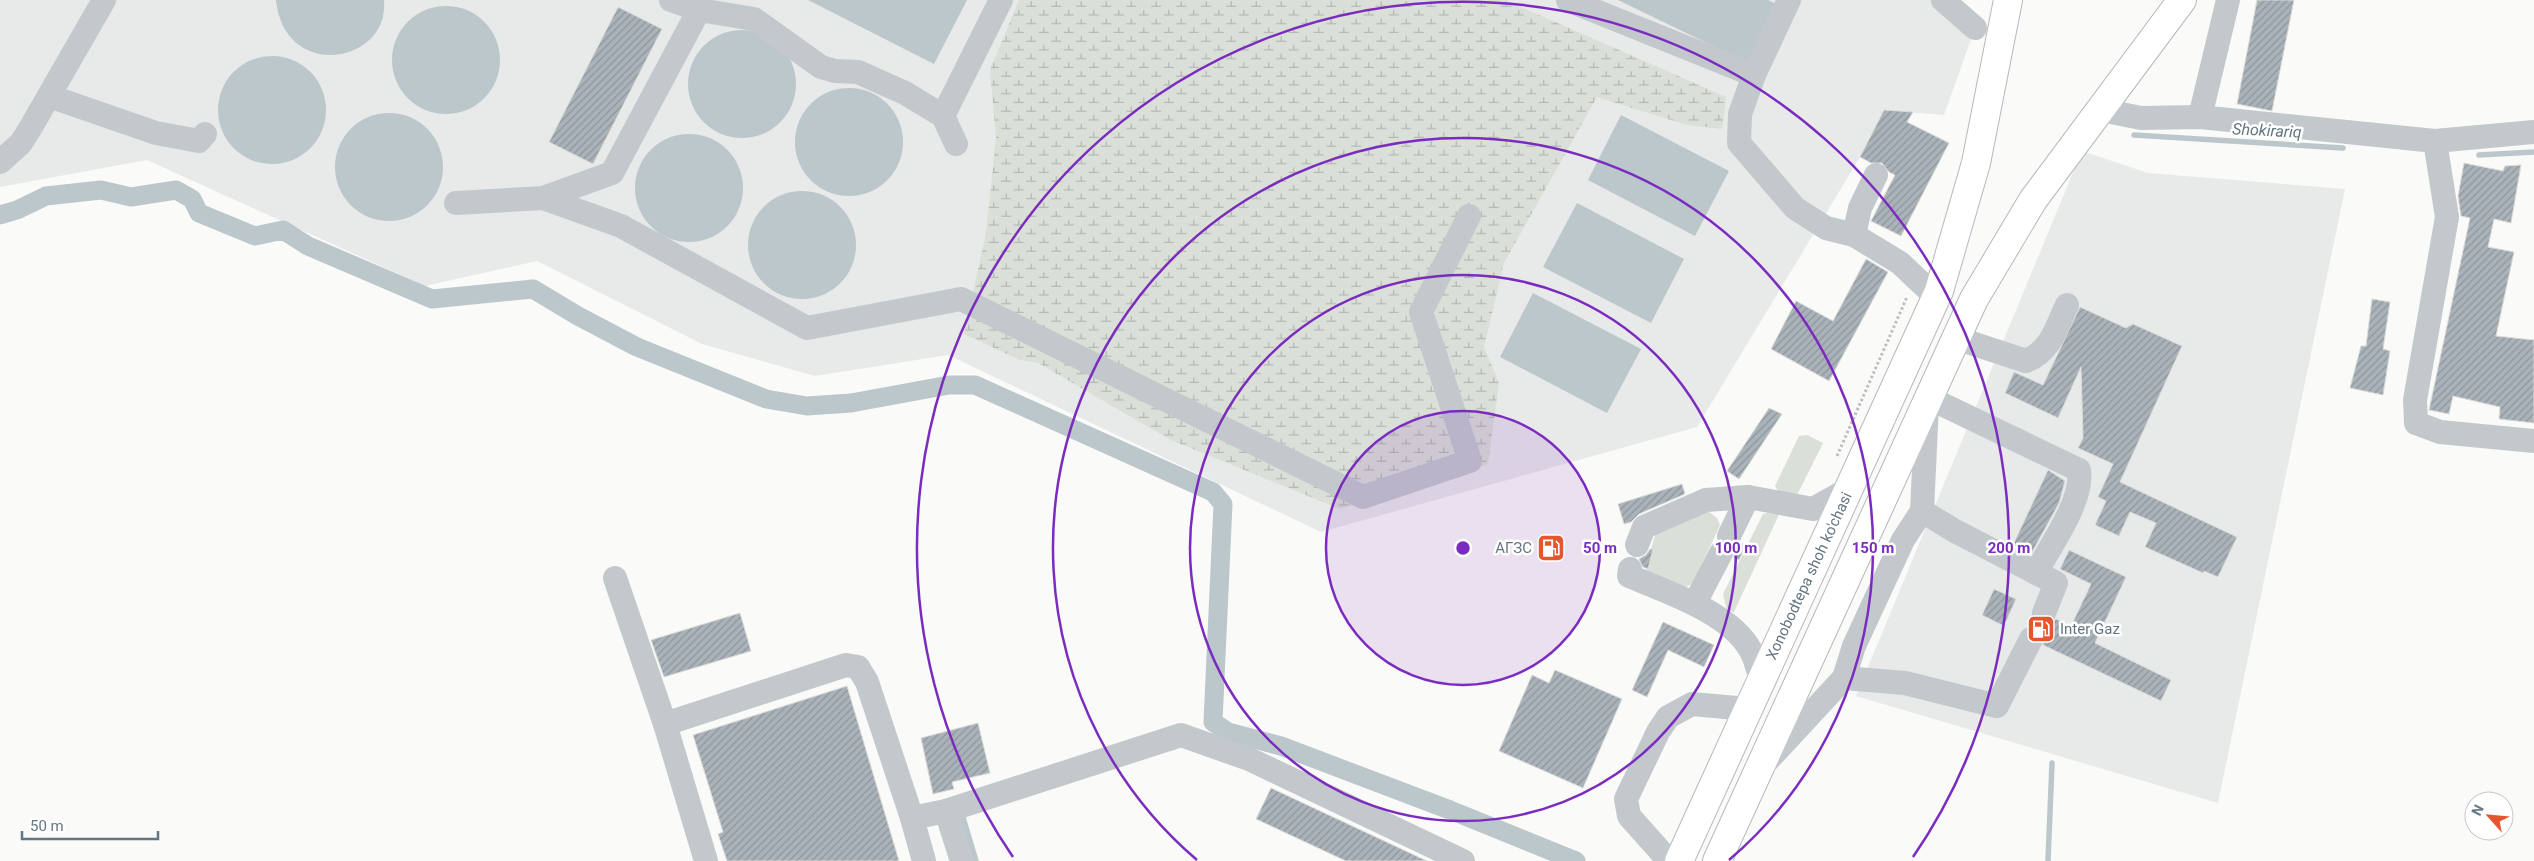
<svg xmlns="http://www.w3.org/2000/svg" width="2534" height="861" viewBox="0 0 2534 861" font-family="Roboto,sans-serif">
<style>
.built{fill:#e8e9e9}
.green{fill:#dadfd7}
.wetland{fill:url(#wetland-marsh)}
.water{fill:#bbc7cb}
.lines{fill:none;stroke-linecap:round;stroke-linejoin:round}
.stream{stroke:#bbc7cb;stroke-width:5.5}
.canal{stroke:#bbc7cb;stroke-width:19}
.building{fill:url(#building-hatch);stroke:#dcdcda}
.highway-casing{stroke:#b4b9bd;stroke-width:30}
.path{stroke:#bbbfc2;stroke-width:3;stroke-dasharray:2.5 2.5;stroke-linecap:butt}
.minor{stroke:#c3c8cc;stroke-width:24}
.highway{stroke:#fff;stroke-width:28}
.ring{fill:none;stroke:#7b2cbf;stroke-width:2.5}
.labels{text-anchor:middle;stroke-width:5;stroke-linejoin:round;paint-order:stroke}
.poi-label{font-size:15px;fill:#657683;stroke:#fff;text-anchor:end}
.street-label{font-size:15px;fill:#657683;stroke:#fff}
.water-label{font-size:16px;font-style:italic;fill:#60757c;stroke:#fff}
.centre{fill:#7b2cbf;stroke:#fff;stroke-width:2.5}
.ring-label{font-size:15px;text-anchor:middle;font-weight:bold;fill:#7b2cbf;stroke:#fff;stroke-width:5;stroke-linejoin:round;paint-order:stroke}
</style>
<defs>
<pattern id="wetland-marsh" width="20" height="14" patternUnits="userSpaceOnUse" patternTransform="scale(1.25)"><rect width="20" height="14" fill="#dadfd7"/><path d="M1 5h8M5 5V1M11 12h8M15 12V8" fill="none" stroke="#b4b9b4"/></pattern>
<pattern id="building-hatch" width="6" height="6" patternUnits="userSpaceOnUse" patternTransform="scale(1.25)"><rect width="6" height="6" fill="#aab3b9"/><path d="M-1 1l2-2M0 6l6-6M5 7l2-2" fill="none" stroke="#8e969c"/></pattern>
</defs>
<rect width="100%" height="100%" fill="#fafaf8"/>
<g class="built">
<path d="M0 0H1959L1975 28 1944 115 1884 110 1860 157 1697 427 1321 532 948 355 815 376 702 344 537 261 425 286 147 160 0 187Z"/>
<path d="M2082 151 2148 173 2345 189 2218 803 1856 696Z"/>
</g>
<g class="green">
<path d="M1807 435 1823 443 1796 497 1778 491 1775 486 1799 436Z"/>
<path d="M1781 510 1734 612 1727 611 1723 594 1763 514Z"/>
<path d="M1708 511 1717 518 1720 525 1693 583 1678 592 1650 580 1646 567 1658 525Z"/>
</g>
<path class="wetland" d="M1019 0H1505L1726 97 1722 129 1687 125 1597 97 1504 263 1484 347 1499 383 1488 464 1340 509 1171 440 1038 363 1020 360 964 334 986 233 996 138 990 70Z"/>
<g class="water">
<path d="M276 0H384C390 64 284 82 276 0Z"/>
<path d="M808 0H967L934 64Z"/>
<path d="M1618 0H1768L1776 4 1748 63Z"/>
<circle cx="446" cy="60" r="54"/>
<circle cx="742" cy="84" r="54"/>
<circle cx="272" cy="110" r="54"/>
<circle cx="849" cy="142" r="54"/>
<circle cx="389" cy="167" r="54"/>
<path d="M1621 115 1729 171 1695 236 1588 180Z"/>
<circle cx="689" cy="188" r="54"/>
<circle cx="802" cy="245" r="54"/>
<path d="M1577 203 1684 259 1651 323 1543 267Z"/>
<path d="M1533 293 1641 349 1607 413 1500 357Z"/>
</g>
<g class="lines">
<g class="stream">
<path d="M2134 135 2343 148"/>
<path d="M2479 155 2534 152"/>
<path d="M962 814 976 861"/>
<path d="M2048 861 2052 763"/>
</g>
<path class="canal" d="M0 215 17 210 46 196 101 190 131 197 176 190 192 199 199 213 255 236 283 230 308 246 432 299 533 289 578 316 637 347 766 399 807 406 851 403 949 385H975L1213 492 1223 504 1213 722 1228 732 1281 746 1450 810 1576 861"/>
</g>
<g class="building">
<path d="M2257 0H2294L2272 111 2237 104Z"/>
<path d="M618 7 662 29 593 164 549 142Z"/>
<path d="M1884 110 1913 112 1907 122 1949 143 1901 236 1871 221 1895 175 1889 172 1882 163H1871L1860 157Z"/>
<path d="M2464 163 2503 171 2505 166 2521 165 2511 223 2494 219 2488 247 2514 252 2496 336 2534 340V423L2499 419 2500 407 2453 396 2449 414 2429 410 2470 218 2461 216 2458 196Z"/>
<path d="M1866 259 1888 272 1829 381 1771 349 1796 301 1833 321Z"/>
<path d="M2372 299 2390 302 2383 349 2390 351 2383 395 2350 388 2361 346H2366Z"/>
<path d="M2080 307 2126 328 2133 324 2182 346 2120 482 2237 537 2218 577 2204 571 2203 573 2145 547 2156 523 2130 512 2119 536 2095 525 2106 501 2098 497 2113 464 2078 448 2083 438 2081 367 2058 418 2005 393 2014 372 2043 385Z"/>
<path d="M1769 408 1782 414 1739 479 1727 471Z"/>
<path d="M2048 470 2065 481 2059 503 2031 554 2013 545Z"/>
<path d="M1682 484 1685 494 1639 514 1631 522 1624 524 1618 504Z"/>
<path d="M1741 543 1746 545 1739 560 1734 558V549Z"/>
<path d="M1650 549H1653L1648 569 1643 567 1639 559 1646 555Z"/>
<path d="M2069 550 2126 577 2095 643 2171 680 2161 701 2043 645V632L2033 626 2035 623 2046 626 2056 619 2071 626 2091 584 2060 569Z"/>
<path d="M1994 589 2016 599 2004 626 1982 615Z"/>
<path d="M740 613 751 651 664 677 651 640Z"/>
<path d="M1663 622 1714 645 1704 667 1668 650 1647 697 1632 690Z"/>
<path d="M1555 670 1622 699 1583 788 1499 751 1532 675 1549 683Z"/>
<path d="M847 686 899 861H727L718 834 723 832 693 735Z"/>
<path d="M978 723 990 773 952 782 954 789 933 794 921 738Z"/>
<path d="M1271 788 1427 861H1346L1256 819Z"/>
</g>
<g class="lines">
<g class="highway-casing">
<g id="highway">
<path d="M1679 861 1939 291 1976 163 2008 0"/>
<path d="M1717 861 1974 299 2033 200 2182 0"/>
</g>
</g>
<path class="path" d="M1837 456 1907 297"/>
<g class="minor">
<path d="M671 0 699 10 754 19 821 67 835 71 858 72 905 93 943 116 956 144"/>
<path d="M1568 0 1754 75 1789 0"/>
<path d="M1943 0 1975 28"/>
<path d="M1754 75 1740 114 1739 143 1795 208 1826 228 1854 235"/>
<path d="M49 96 156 133 199 141 205 134"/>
<path d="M2101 110 2141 118 2200 117 2435 141 2534 132"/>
<path d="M943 116 1001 0"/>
<path d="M2200 117 2228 0"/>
<path d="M2435 141 2447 217 2415 400 2416 423 2440 432 2534 441"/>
<path d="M0 162 21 143 31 127 104 0"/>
<path d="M1876 175 1860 208 1854 235 1900 263 1936 297"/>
<path d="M543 198 612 173 699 10"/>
<path d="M456 203 543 198 621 226 807 328 961 299 1363 497 1470 461 1421 312 1469 216"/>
<path d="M1956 338 2026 361C2051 351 2056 328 2067 305"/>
<path d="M1929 398 2079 470C2084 500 2050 546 2036 573"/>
<path d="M1927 405 1922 511 1955 531 2056 583 2044 613"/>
<path d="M1729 536 1748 497"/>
<path d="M1637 545 1644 527 1706 500 1748 497 1813 509 1849 489"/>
<path d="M1630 569 1629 576C1667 592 1731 613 1751 651 1756 660 1758 671 1761 680"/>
<path d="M615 578 665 724 706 861"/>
<path d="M1695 603 1721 553"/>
<path d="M1844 678 1854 646 1903 540 1922 511"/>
<path d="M665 724 846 665 858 667 867 682 912 818"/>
<path d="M1768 760 1844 678 1905 683 1997 706 2031 639"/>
<path d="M946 811 962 861"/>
<path d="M924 861 912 818 946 811 1181 735 1249 759 1463 861"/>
<path d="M1669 861 1629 816 1626 799 1658 732 1668 717 1692 704 1748 709"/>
</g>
<use href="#highway" class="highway"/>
</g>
<circle cx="1463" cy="548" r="137" fill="#7b2cbf" fill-opacity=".12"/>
<g class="ring">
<circle cx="1463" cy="548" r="137"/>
<circle cx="1463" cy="548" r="273"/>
<path d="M1197 860A410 410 0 1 1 1729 860"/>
<path d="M1013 857A546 546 0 1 1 1913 857"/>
</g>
<defs>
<g id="fuel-square" transform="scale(1.4375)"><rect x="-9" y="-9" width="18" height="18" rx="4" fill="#e4572e" stroke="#fff"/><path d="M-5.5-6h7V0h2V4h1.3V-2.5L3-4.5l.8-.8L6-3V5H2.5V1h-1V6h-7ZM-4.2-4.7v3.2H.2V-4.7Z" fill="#fff"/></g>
</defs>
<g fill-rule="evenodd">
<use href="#fuel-square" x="1551" y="548"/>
<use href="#fuel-square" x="2041" y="629"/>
</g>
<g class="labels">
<g class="poi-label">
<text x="1532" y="553">АГЗС</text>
<text x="2060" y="634" text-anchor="start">Inter Gaz</text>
</g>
<g class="street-label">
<text transform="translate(1809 576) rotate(-65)" y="5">Xonobodtepa shoh ko'chasi</text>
</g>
<g class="water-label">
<text transform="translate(2267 130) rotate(3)" y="6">Shokirariq</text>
</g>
</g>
<circle cx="1463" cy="548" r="8" class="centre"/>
<g class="ring-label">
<text x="1600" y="553">50 m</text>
<text x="1736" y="553">100 m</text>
<text x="1873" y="553">150 m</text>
<text x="2009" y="553">200 m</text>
</g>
<g transform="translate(2489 816) rotate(297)"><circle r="24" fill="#ffffff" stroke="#c1c8cd"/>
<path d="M0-4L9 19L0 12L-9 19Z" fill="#e4572e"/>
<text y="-8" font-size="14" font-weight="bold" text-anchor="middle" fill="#657683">N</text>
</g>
<path d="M22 831v8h136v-8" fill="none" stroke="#657683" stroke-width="2.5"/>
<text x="30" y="831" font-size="15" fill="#657683" stroke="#ffffff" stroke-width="4" paint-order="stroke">50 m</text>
</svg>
